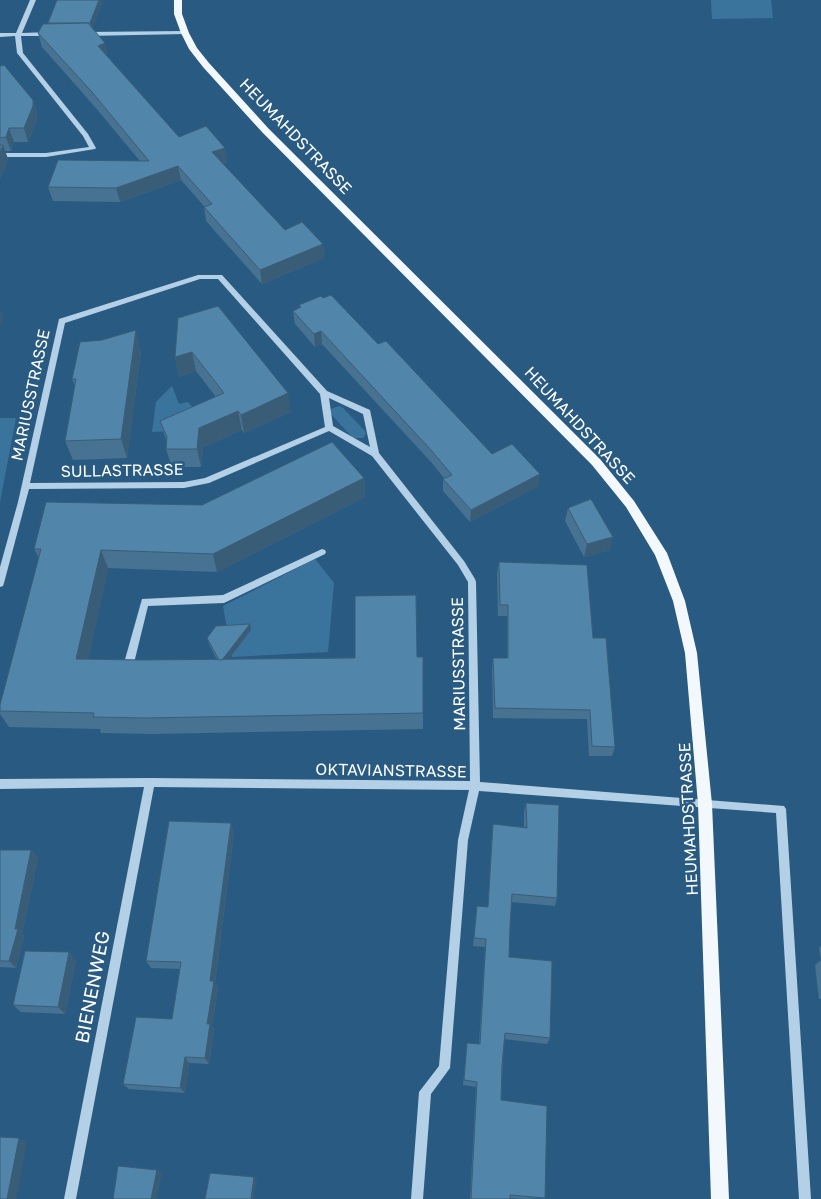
<svg xmlns="http://www.w3.org/2000/svg" width="821" height="1199" viewBox="0 0 821 1199" font-family="'Golos Text',sans-serif">
<style>
.green{fill:#3a749d}
.lines{fill:none;stroke-linecap:round;stroke-linejoin:round}
.minor{fill:#b3d0e6;fill-rule:evenodd}
.major{fill:#f3f8fd;fill-rule:evenodd}
.wall{fill:#477292}
.shaded-wall{fill:#395d77}
.building{fill:#5285aa;stroke:#395d77}
.labels{text-anchor:middle;stroke-width:5;stroke-linejoin:round;paint-order:stroke}
.street-label{font-size:16px;fill:#fff;stroke:#295b82}
.near-street-label{font-size:19px;fill:#fff;stroke:#295b82}
</style>
<rect width="100%" height="100%" fill="#295b82"/>
<g class="green">
<path d="M711 0H771L773 18 712 19Z"/>
<path d="M172 386 179 404 188 402 195 410 173 431 152 432 156 402Z"/>
<path d="M339 406 343 408 365 431 366 434 363 438H353L331 414V409Z"/>
<path d="M0 418H16L0 502Z"/>
<path d="M315 559 334 583 328 652 232 657 223 606Z"/>
</g>
<g class="lines">
<g class="minor">
<path d="M30 0H36L22 33 50 32 53 34 50 36H21L23 53 88 134 96 148 95 149 46 157H0V153H46L89 147 83 136 17 53 15 36 0 37V33H16Z"/>
<path d="M185 31 187 32V34L85 36 82 34 85 32Z"/>
<path d="M198 275H222L327 391 370 410 379 453 464 561 475 579 476 582 480 782 784 806 786 809 811 1199H799L776 813 479 791 468 840 450 1068 431 1094 423 1199H411L419 1092 439 1066 458 840 469 790 154 787 76 1199H64L144 787 0 789V779L150 778 470 781 468 582 458 565 372 456 329 431 209 483 184 488 29 489 4 583 3 586 0 587V567L18 502 59 319ZM200 279H218L320 394 325 427 205 478 184 482 30 483 65 323ZM329 398 363 414 370 447 333 426Z"/>
<path d="M322 549 325 550 326 552 325 554 224 603 148 606 134 663 132 666 129 667 126 666 124 663 142 599 223 595Z"/>
</g>
<path class="major" d="M174 0H182V14L189 33 197 48 209 63 268 128 600 459 634 501 667 553 685 601 697 653 712 804 729 1199H711L698 804 685 653 673 601 655 555 626 507 592 465 262 132 203 67 189 49 181 33 174 14Z"/>
</g>
<g class="wall">
<path d="M57 0H103L92 29 108 57 179 137 227 162 223 164 285 230 323 244 324 258 262 284 206 221 204 207V206L181 180 120 202 53 201 48 187 140 161 95 107 42 47 38 33 48 24Z"/>
<path d="M0 66 33 100 37 113V119L28 142H14L11 151H5L8 159 0 179Z"/>
<path d="M323 298 378 344 492 454 538 486 470 522 443 491V479L444 478 431 462 322 344 315 347 295 324 293 311 300 308 299 305Z"/>
<path d="M178 318 291 412 244 433 242 430 203 447 201 467H172L166 449 167 443 160 421 216 397 196 371 179 377 175 357Z"/>
<path d="M141 351 127 458 73 460 65 441 75 386 72 379Z"/>
<path d="M364 478 365 497 217 572 108 568 88 659 141 660H217L209 644 207 638 250 624 251 630 228 659 417 657 423 713V729L152 734 101 733 100 729 9 727 0 714V705L39 558 34 549 202 505Z"/>
<path d="M568 508 610 550 584 557 565 521Z"/>
<path d="M499 562 593 638 615 747 612 756H589L587 719 493 718 492 668 493 658H507V616H498L497 573Z"/>
<path d="M526 803 557 898 555 906 511 902 509 957 550 1038 547 1044 504 1039 501 1100 545 1198 521 1199 510 1198V1199H470L476 1087 463 1085 467 1043 479 1044 485 947 473 946 476 914 477 906 488 907 492 834 493 824 524 827V812Z"/>
<path d="M234 832 215 983 218 988 212 1027 214 1030 209 1064 189 1063 185 1093 129 1089 123 1084 172 1019 180 969 151 968 146 961Z"/>
<path d="M0 850H31L38 858 22 934 24 936 16 968 0 967Z"/>
<path d="M821 946V999H819L815 965 821 960 819 948Z"/>
<path d="M76 960 65 1014 21 1012 13 1005Z"/>
</g>
<g class="shaded-wall">
<path d="M99 0H103L92 30 90 23Z"/>
<path d="M105 43 108 58 98 46Z"/>
<path d="M33 100 37 113V119L28 142 24 128Z"/>
<path d="M9 128 14 142 11 151 6 137Z"/>
<path d="M3 145 8 159 0 179V153Z"/>
<path d="M225 148 227 162 215 167 212 152Z"/>
<path d="M178 166 181 180 120 202 116 188Z"/>
<path d="M323 244 324 258 262 284 260 270Z"/>
<path d="M0 310 3 317 0 326Z"/>
<path d="M136 330 141 351 127 458 121 439Z"/>
<path d="M321 331 322 344 315 347 314 334Z"/>
<path d="M192 352 196 371 179 377 175 357Z"/>
<path d="M288 393 291 412 244 433 241 415Z"/>
<path d="M238 411 242 430 203 447 201 467 197 449 199 428Z"/>
<path d="M540 474 538 486 470 522 471 510Z"/>
<path d="M364 478 365 497 217 572 213 554Z"/>
<path d="M613 537 610 550 584 557 587 544Z"/>
<path d="M101 550 108 568 85 676 76 659Z"/>
<path d="M250 624 251 630 222 668 220 662Z"/>
<path d="M231 823 234 832 215 983 218 988 212 1027 214 1030 209 1064 205 1058 210 981Z"/>
<path d="M31 850 38 858 22 934 24 936 16 968 9 961 15 929Z"/>
<path d="M69 952 76 960 65 1014 58 1007Z"/>
<path d="M185 1057 189 1063 185 1093 180 1088Z"/>
<path d="M19 1138 27 1142 16 1199H7Z"/>
<path d="M157 1170 162 1173 157 1199H151Z"/>
<path d="M254 1177 257 1180 254 1199H251Z"/>
</g>
<g class="building">
<path d="M57 0H99L90 23H48Z"/>
<path d="M88 23 105 43 98 46 179 137 206 126 225 148 212 152 285 230 302 222 323 244 260 270 204 207 212 204 178 166 116 188 48 187 58 160 149 161 92 92 38 33 43 24Z"/>
<path d="M4 65 33 100V106L24 128H9L6 137 0 138V66Z"/>
<path d="M0 145H3L0 153Z"/>
<path d="M331 295 378 344 386 341 492 454 512 444 540 474 471 510 443 479 452 475 431 450 321 331 314 334 293 311 301 307 299 305 321 296 323 298Z"/>
<path d="M218 306 288 393 241 415 238 411 199 428 197 449H166L167 437 160 421 224 393 192 352 175 357 178 318Z"/>
<path d="M136 330 121 439 65 441 76 379H72L80 342 102 340Z"/>
<path d="M332 442 364 478 213 554 101 550 76 659 141 660 355 658V596L416 595 417 657H423V713L145 718 93 717 94 713 0 711V705L41 549H34L46 502 202 505Z"/>
<path d="M591 499 613 537 587 544 568 508Z"/>
<path d="M499 562 587 565 593 638H606L615 747 592 746 590 710 495 708 493 658H508V605H500Z"/>
<path d="M250 624 222 660H219L207 638 216 626Z"/>
<path d="M526 803 559 805 557 898 512 894 510 926 509 957 552 961 550 1038 505 1033 502 1065 501 1100 547 1106 545 1198 510 1195V1199H471L477 1082 464 1080 467 1043 480 1044 486 939 474 938 477 906 488 907 493 824 527 828Z"/>
<path d="M169 821 231 823 210 981H214L207 1024H210L205 1058 185 1057 180 1088 123 1084 136 1017 172 1019 181 962 146 961Z"/>
<path d="M0 850H31L15 929H18L9 961H0Z"/>
<path d="M25 951 69 952 58 1007 13 1005Z"/>
<path d="M0 1137 19 1138 7 1199H0Z"/>
<path d="M118 1166 157 1170 151 1199H113Z"/>
<path d="M210 1173 254 1177 251 1199H205Z"/>
</g>
<g class="labels">
<g class="street-label">
<text transform="translate(296 136) rotate(46)" y="6">HEUMAHDSTRASSE</text>
<text transform="translate(30 395) rotate(-78)" y="6">MARIUSSTRASSE</text>
<text transform="translate(580 425) rotate(47)" y="6">HEUMAHDSTRASSE</text>
<text transform="translate(122 470) rotate(-1)" y="6">SULLASTRASSE</text>
<text transform="translate(458 664) rotate(-91)" y="6">MARIUSSTRASSE</text>
<text transform="translate(391 770) rotate(1)" y="6">OKTAVIANSTRASSE</text>
<text transform="translate(688 819) rotate(-93)" y="6">HEUMAHDSTRASSE</text>
</g>
<g class="near-street-label">
<text transform="translate(92 987) rotate(-79)" y="7">BIENENWEG</text>
</g>
</g>
</svg>
